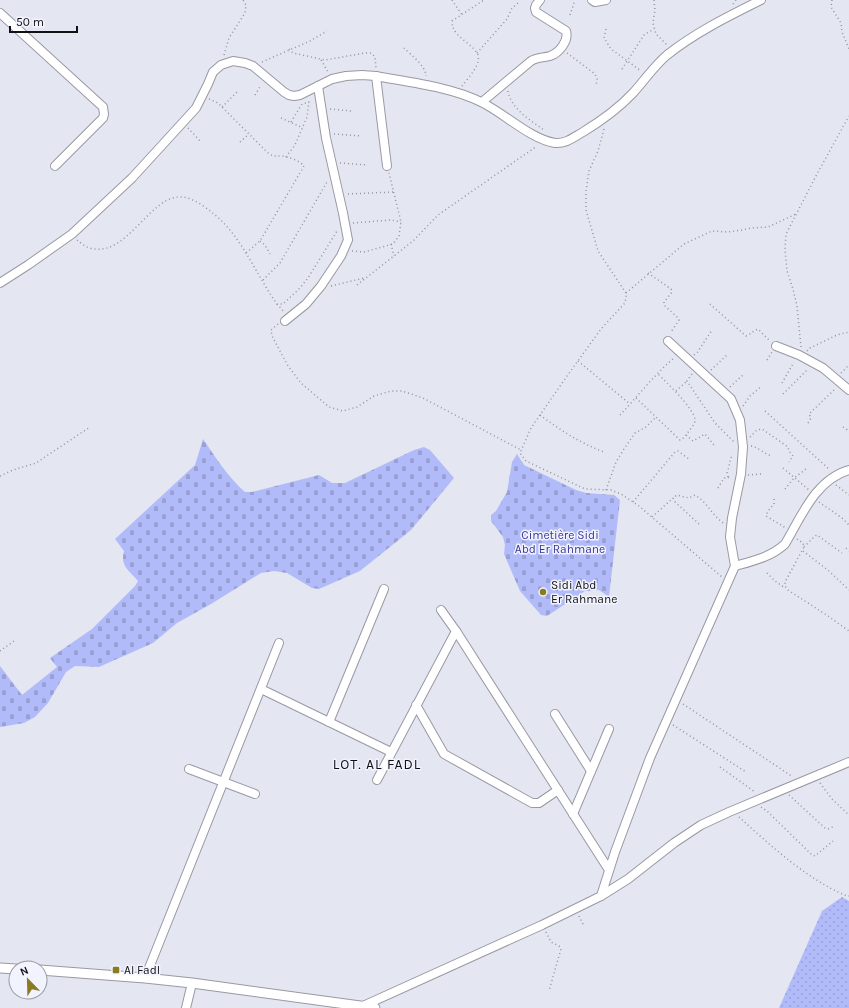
<svg xmlns="http://www.w3.org/2000/svg" width="849" height="1008" viewBox="0 0 849 1008" font-family="Karla,sans-serif">
<style>
.grass{fill:url(#grass-dots)}
.cemetery{fill:url(#cemetery-stones)}
.lines{fill:none;stroke-linecap:round;stroke-linejoin:round}
.minor-casing{stroke:#9899a3;stroke-width:10}
.tertiary-casing{stroke:#9899a3;stroke-width:11}
.path{stroke:#93959d;stroke-width:1.5;stroke-dasharray:1 3;stroke-linecap:butt}
.minor{stroke:#fff;stroke-width:8}
.tertiary{stroke:#fff;stroke-width:9}
.poi-dot{fill:#8b7a1f;stroke:#f1f3fe;stroke-width:1.5}
.labels{text-anchor:middle;stroke-width:3;stroke-linejoin:round;paint-order:stroke}
.park-label{font-size:12px;fill:#393699;stroke:#f1f3fe}
.poi-label{font-size:12px;fill:#101114;stroke:#f1f3fe;text-anchor:start}
.quarter-label{font-size:14px;letter-spacing:1px;fill:#101114;stroke:#f1f3fe}
</style>
<defs>
<pattern id="grass-dots" width="8" height="8" patternUnits="userSpaceOnUse"><rect width="8" height="8" fill="#b2bbfa"/><path d="M2 2h.1M6 6h.1" fill="none" stroke="#98a0d5" stroke-width="1.8" stroke-linecap="round"/></pattern>
<pattern id="cemetery-stones" width="16" height="16" patternUnits="userSpaceOnUse"><rect width="16" height="16" fill="#b2bbfa"/><path d="M2 7V4a2 2 0 0 1 4 0v3zM10 15v-3a2 2 0 0 1 4 0v3z" fill="#98a0d5"/></pattern>
</defs>
<rect width="100%" height="100%" fill="#e4e6f1"/>
<path class="grass" d="M842 897 849 901V1008H779L822 911Z"/>
<g class="cemetery">
<path d="M203 439C216 458 228 477 245 492H252L319 475 332 483H345L414 450 424 447 430 450 454 478 411 530 360 571 319 589 312 588 287 573 274 571 261 573 211 604 177 623 153 643 99 667 75 666 66 672 48 703 35 717 24 723 0 727V666L22 695 57 667 50 658 92 629 135 586 138 581C129 570 120 567 124 551L115 539 195 465Z"/>
<path d="M517 454 524 465 576 490 586 493 614 495 620 500 609 597 599 590 585 591 547 616 541 615 520 591 504 554 505 545 503 537 491 521V515L496 511 507 492 512 462Z"/>
</g>
<g class="lines">
<g class="minor-casing">
<g id="minor">
<path d="M592 0 595 2 606 0"/>
<path d="M0 13 103 107 104 114 103 118 55 166"/>
<path d="M376 76 387 166"/>
<path d="M482 102 531 61C537 57 543 58 550 56 559 53 569 41 566 31L536 12 535 8 536 5 540 0"/>
<path d="M0 283 28 265 72 234 132 178 196 108 208 84 213 72 221 65 233 61 245 63 253 66 284 92 289 95 294 96 300 95 332 79 346 76 362 75 376 76C408 82 452 87 481 102 504 113 530 139 555 143 566 144 574 137 583 132 601 121 618 109 633 93 644 81 654 66 667 55 696 32 729 16 761 0"/>
<path d="M285 321 306 304 321 286 341 256 348 240 343 213 326 138 318 86"/>
<path d="M668 341 731 399 740 420 743 447 741 474 732 518 730 537 735 566"/>
<path d="M776 346 799 355 823 368 849 390"/>
<path d="M456 631 609 870"/>
<path d="M261 689 391 752"/>
<path d="M416 705 444 754 532 803H539L558 790"/>
<path d="M555 714 591 771"/>
<path d="M329 722 384 589"/>
<path d="M189 769 255 794"/>
<path d="M377 780 456 631 441 610"/>
<path d="M573 814 609 729"/>
<path d="M601 896 628 879 674 843 701 825 729 812 849 762"/>
<path d="M145 978 279 643"/>
<path d="M363 1006 542 925 601 896 615 852 650 758 735 566C753 561 771 557 785 544 801 517 816 479 849 470"/>
<path d="M186 1008 192 983"/>
</g>
</g>
<g class="tertiary-casing">
<g id="tertiary">
<path d="M0 968 16 969"/>
<path d="M40 970 145 978 192 983 375 1008"/>
</g>
</g>
<g class="path">
<path d="M452 0 462 15"/>
<path d="M654 0 655 10 653 23 656 34 667 45"/>
<path d="M832 0 831 7 841 23 842 32 849 49"/>
<path d="M733 4 736 0"/>
<path d="M570 15 575 0"/>
<path d="M606 29 604 38 611 49 641 71"/>
<path d="M404 48C411 55 426 66 426 76"/>
<path d="M289 49 293 53 325 60 365 53H371L375 57 376 68"/>
<path d="M477 53 507 19 512 8 518 3"/>
<path d="M567 53 595 74 597 79 596 86"/>
<path d="M224 55 229 38 245 13 246 5 243 0"/>
<path d="M321 60 328 72"/>
<path d="M262 62 310 41 327 31"/>
<path d="M622 69 644 35 654 29"/>
<path d="M462 86C468 78 483 63 477 53 473 46 462 40 456 33 453 28 452 26 452 21L484 0"/>
<path d="M508 91C511 109 530 120 544 130"/>
<path d="M255 95 261 85"/>
<path d="M209 99 218 103 269 154C275 157 277 156 282 156 289 157 300 161 304 166L260 241 246 253"/>
<path d="M222 107 238 91"/>
<path d="M330 109 351 111"/>
<path d="M281 118 303 128"/>
<path d="M291 122 302 104 309 102"/>
<path d="M188 128 201 142"/>
<path d="M604 129 598 151 589 171 586 191V210L598 251 626 293V299L624 304 601 329 567 376 531 428 520 453 526 461 585 489 611 490 621 494 639 506 722 577"/>
<path d="M334 134 362 136"/>
<path d="M240 142 249 134"/>
<path d="M286 157 295 145 307 117 309 101"/>
<path d="M340 163 368 165"/>
<path d="M348 194 394 192"/>
<path d="M353 223 391 220 401 222"/>
<path d="M77 240C81 243 85 247 90 248 127 259 150 194 182 197 194 198 205 207 214 214 243 238 256 275 277 304H283L300 288 308 278 337 231"/>
<path d="M260 241 265 245 270 254"/>
<path d="M391 244 394 256"/>
<path d="M352 251 364 252 393 244 399 236 401 222 389 173"/>
<path d="M648 273 671 289 672 292 664 302V305L677 317 679 320 671 332"/>
<path d="M263 280 280 263 327 182"/>
<path d="M357 285 413 241 438 215 537 146"/>
<path d="M331 286 364 278"/>
<path d="M626 293 684 244 712 231 728 232 742 230 751 228 768 227 796 214"/>
<path d="M277 304 284 312"/>
<path d="M710 304 746 336C751 334 753 331 758 329L770 341"/>
<path d="M278 324 271 330 272 336 288 366 301 383 329 407 343 411 357 407 374 396 391 391H402L423 398 521 450"/>
<path d="M801 347 797 306 793 289 787 271 785 249 786 234 817 174 849 116"/>
<path d="M807 351 810 348 837 335 849 332"/>
<path d="M694 355 697 353 712 330"/>
<path d="M767 360 772 352"/>
<path d="M578 361 630 404"/>
<path d="M711 370 728 354"/>
<path d="M841 373 849 365"/>
<path d="M692 374 687 381 715 423 734 442"/>
<path d="M782 383 794 362"/>
<path d="M730 387 744 374"/>
<path d="M676 391 687 381"/>
<path d="M783 394 808 369"/>
<path d="M636 398 680 440C685 438 686 435 689 431 691 428 695 424 695 420 694 408 666 382 657 373"/>
<path d="M743 406 750 396 762 386"/>
<path d="M765 411 830 470"/>
<path d="M540 415C560 430 580 443 604 452"/>
<path d="M620 415C638 396 654 375 674 358"/>
<path d="M808 423 811 418 809 414 835 389"/>
<path d="M843 427 849 431"/>
<path d="M686 435 693 441 705 434 714 445"/>
<path d="M750 437 757 430 762 429 788 447 789 451 793 456 789 462"/>
<path d="M751 446C758 447 764 454 772 456"/>
<path d="M783 468 809 490"/>
<path d="M748 475 761 474"/>
<path d="M0 476 13 470 36 463 90 427"/>
<path d="M728 477 727 472C730 466 729 460 733 454"/>
<path d="M836 485 849 495"/>
<path d="M718 488 724 478 728 477 731 479"/>
<path d="M785 489 794 478 806 469"/>
<path d="M606 490 616 462 624 449 635 433 646 427 656 417"/>
<path d="M774 499V504L768 511 766 516 786 528"/>
<path d="M633 502 675 452 678 451 689 459"/>
<path d="M819 502 842 518 849 525"/>
<path d="M652 517 673 498"/>
<path d="M699 524 674 501 673 498 677 495 689 498 695 495C707 502 712 515 723 523"/>
<path d="M797 539 803 543 804 547 785 582V586L788 590 828 616 849 631"/>
<path d="M804 547 814 537 817 535 842 553"/>
<path d="M846 548 849 551"/>
<path d="M803 551 829 571 849 590"/>
<path d="M767 573 775 581 785 588"/>
<path d="M0 651 14 641"/>
<path d="M683 704 793 777"/>
<path d="M673 725 746 772"/>
<path d="M720 767 755 792"/>
<path d="M820 783 832 799 849 815"/>
<path d="M789 795 825 828 828 829 835 826"/>
<path d="M761 807 767 811 812 855 815 856 833 841"/>
<path d="M739 817C771 846 808 880 847 896H849"/>
<path d="M579 916 584 926"/>
<path d="M546 932 551 942 559 946 561 949 549 991"/>
</g>
<use href="#minor" class="minor"/>
<use href="#tertiary" class="tertiary"/>
</g>
<g class="poi-dot">
<circle cx="543" cy="592" r="4"/>
<rect x="112" y="966" width="8" height="8" rx="2"/>
</g>
<g class="labels">
<g class="park-label">
<text x="560" y="539">Cimetière Sidi<tspan x="560" dy="14">Abd Er Rahmane</tspan></text>
</g>
<g class="poi-label">
<text x="551" y="589">Sidi Abd<tspan x="551" dy="14">Er Rahmane</tspan></text>
<text x="124" y="974">Al Fadl</text>
</g>
<g class="quarter-label">
<text x="377" y="769">LOT. AL FADL</text>
</g>
</g>
<g transform="translate(28 980) rotate(337)"><circle r="19" fill="#f1f3fe" stroke="#9799a0"/>
<path d="M0-3L7 15L0 10L-7 15Z" fill="#8b7a1f"/>
<text y="-6" font-size="11" font-weight="bold" text-anchor="middle" fill="#101114">N</text>
</g>
<path d="M10 26v6h67v-6" fill="none" stroke="#101114" stroke-width="2"/>
<text x="16" y="26" font-size="12" fill="#101114" stroke="#f1f3fe" stroke-width="3" paint-order="stroke">50 m</text>
</svg>
